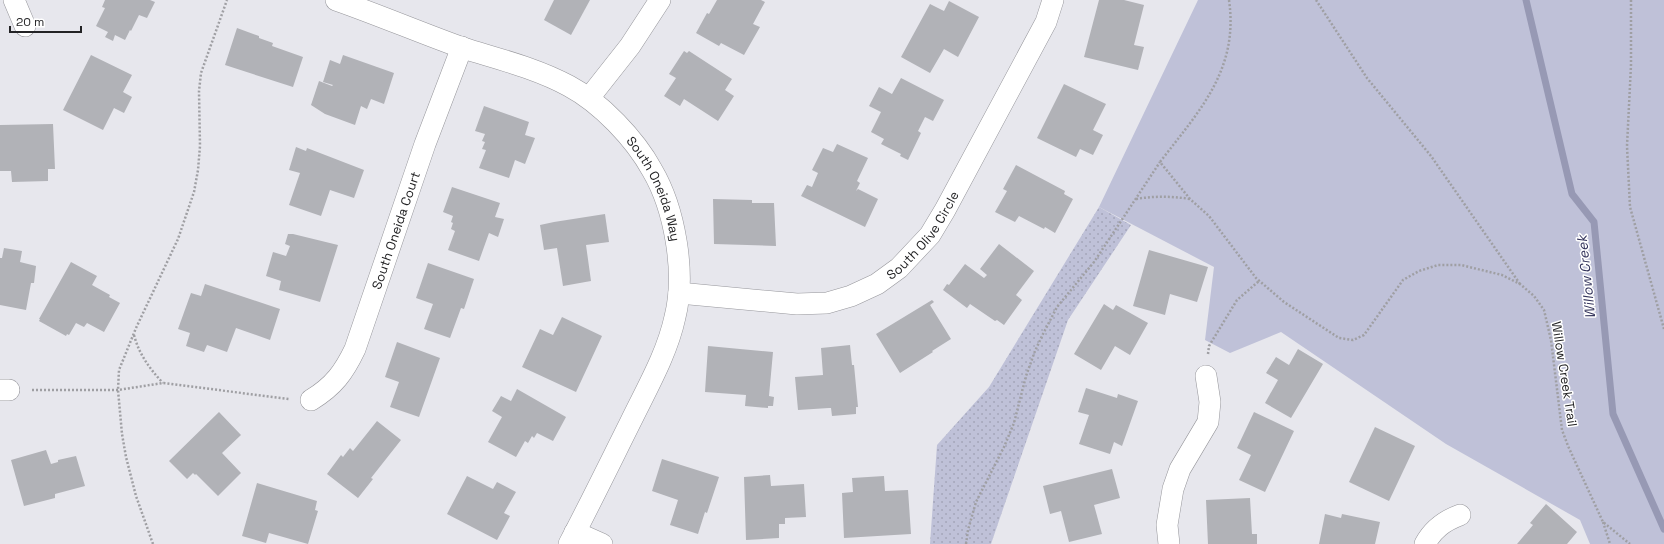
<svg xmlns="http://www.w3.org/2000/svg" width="1664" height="544" viewBox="0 0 1664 544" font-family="'Space Grotesk',sans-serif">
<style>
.green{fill:#bfc1d8}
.park{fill:url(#park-dots)}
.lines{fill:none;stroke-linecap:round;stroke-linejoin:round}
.stream{stroke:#9799b4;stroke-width:7}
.building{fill:#b1b2b7}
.street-casing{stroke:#96969b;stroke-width:22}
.path{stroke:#9f9fa3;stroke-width:2.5;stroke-dasharray:2 2;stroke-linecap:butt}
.street{stroke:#fff;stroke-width:21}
.labels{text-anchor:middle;stroke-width:3;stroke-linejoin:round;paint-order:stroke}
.street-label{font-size:13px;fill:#232325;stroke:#fff}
.water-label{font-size:14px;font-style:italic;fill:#32325a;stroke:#fff}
</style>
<defs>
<pattern id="park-dots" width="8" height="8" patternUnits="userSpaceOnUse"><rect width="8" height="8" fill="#bfc1d8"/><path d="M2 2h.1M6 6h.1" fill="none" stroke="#a4a6b9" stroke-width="1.8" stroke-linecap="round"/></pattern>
</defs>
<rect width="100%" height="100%" fill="#e7e7ed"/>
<path class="green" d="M1198 0H1664V544H1590L1580 520 1446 444 1281 332 1230 353 1205 340 1214 267 1099 207Z"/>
<path class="park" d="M1099 207 1131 225 1068 320 991 544H930L937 445 989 387Z"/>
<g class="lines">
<path class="stream" d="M1526 0 1572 194 1594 222 1613 414 1664 529"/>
</g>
<g class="building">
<path d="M105 0H150L155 2 147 18 139 15 131 31 130 30 125 40 115 35 113 41 105 37 108 32 96 26 105 8 102 7Z"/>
<path d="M554 0H590L571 35 544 20Z"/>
<path d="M717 0H761L765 2 753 24 760 27 744 55 721 43 719 46 696 33 707 13 709 14Z"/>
<path d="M1099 0H1124L1144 5 1134 45 1144 47 1138 70 1084 57Z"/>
<path d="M949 1 979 17 958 57 944 49 930 73 901 57 930 4 944 11Z"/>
<path d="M237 28 259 36V38L273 43 272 46 303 57 293 87 225 65Z"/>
<path d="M684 51 687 53 689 51 732 79 725 90 734 96 718 121 684 99 680 106 664 96 676 78 669 74Z"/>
<path d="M91 55 132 75 123 92 132 97 124 113 114 108 103 130 63 110Z"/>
<path d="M343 55 394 73 384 104 371 99 367 109 361 106 355 125 325 114 311 105 319 81 332 86 333 85 323 82 330 60 340 64Z"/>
<path d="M901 78 944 100 933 121 925 117 918 131 921 133 908 160 900 156 901 154 881 144 884 139 871 132 881 112 869 106 879 87 892 94Z"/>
<path d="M1064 84 1106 104 1093 130 1103 135 1093 155 1080 149 1076 157 1037 138Z"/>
<path d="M484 106 529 122 525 135 535 138 525 164 515 160 509 178 479 168 486 150 482 149 485 142 482 141 485 134 475 131Z"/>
<path d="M53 124 55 169H48V181L12 182 11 171H0V125Z"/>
<path d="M837 144 868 158 857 181 860 183 856 191 858 189 878 199 865 227 801 196 807 185 812 187 818 173 812 170 823 148 833 152Z"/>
<path d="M296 147 306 151 307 148 364 170 354 198 330 190 321 216 289 205 300 173 289 170Z"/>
<path d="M1016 165 1065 191 1064 194 1073 199 1055 233 1045 227 1044 229 1019 216 1015 222 995 212 1007 191 1003 189Z"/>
<path d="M452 187 500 203 495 217 504 219 498 237 489 233 479 261 448 250 455 231 451 229 453 223 451 222 453 216 443 212Z"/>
<path d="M713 199 752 200V203H774L776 246 714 244Z"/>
<path d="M605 214 609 242 586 245 591 281 563 286 557 248 544 250 540 225 554 222Z"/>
<path d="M288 234H293L338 245 320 302 279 290 281 281 266 276 273 252 286 256 290 246 285 244Z"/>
<path d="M999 244 1034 271 1016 295 1022 300 1004 325 997 320 995 321 970 304 967 308 943 290 947 284 949 285 965 264 984 278 987 275 980 269Z"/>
<path d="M4 248 22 251 20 262 36 266 34 283H31L26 310 0 305V258H2Z"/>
<path d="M1149 250 1208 267 1197 302 1170 294 1165 315 1133 306Z"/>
<path d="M71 262 97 276 92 285 110 295 109 297 120 303 104 332 87 323 84 327 76 323 69 335 67 334 66 336 39 321 40 319H39Z"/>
<path d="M428 263 474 279 464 309 461 308 450 338 424 329 433 304 416 298Z"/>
<path d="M205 284 280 309 270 340 236 328 227 352 207 345 204 352 186 346 190 333 178 329 191 293 201 296Z"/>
<path d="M932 300 934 302 930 305 951 339 932 351 933 352 900 373 876 334Z"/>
<path d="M1104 304 1113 310 1116 305 1148 323 1130 355 1115 346 1101 370 1074 354Z"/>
<path d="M562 317 602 336 576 392 522 367 540 329 553 335Z"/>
<path d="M397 342 440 358 419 417 390 407 399 382 385 377Z"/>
<path d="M850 345 852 365H854L858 407H856V414L832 416 831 408H829L798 410 795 377 823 375 821 348Z"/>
<path d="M708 346 773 352 769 396 774 397 773 406H768V408L745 406 746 395 705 392Z"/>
<path d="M1298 349 1323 364 1291 418 1265 403 1278 380 1266 373 1276 357 1289 365Z"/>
<path d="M1086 388 1117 398 1118 394 1138 401 1122 446 1114 442 1110 454 1079 444 1089 415 1078 412Z"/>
<path d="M517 389 566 417 553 441 537 433 534 438 532 436 528 443 525 441 516 457 488 442 502 417 492 411 501 396 511 401Z"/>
<path d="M219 412 241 435 222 453 241 473 218 496 196 474 195 475 193 473 187 479 169 461Z"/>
<path d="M1254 412 1294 431 1265 492 1239 480 1251 455 1237 448Z"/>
<path d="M377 421 401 440 371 478 373 479 358 498 327 474 341 455 343 457 350 448 353 451Z"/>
<path d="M1375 427 1415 446 1389 501 1349 482Z"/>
<path d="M46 450 51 464 58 462V460L76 456 85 486 55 494V498L24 506 11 460Z"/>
<path d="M662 459 719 477 707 513 705 512 698 534 670 525 678 500 652 491Z"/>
<path d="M1112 469 1120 498 1094 505 1102 534 1069 542 1061 511 1050 514 1043 486Z"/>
<path d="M770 475 771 486 804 484 806 517 785 518V524H779V538L746 540 744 477Z"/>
<path d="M467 476 493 489 497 482 516 492 504 513 510 516 497 540 447 514Z"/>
<path d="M884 476 885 491 908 490 911 534 844 538 842 493 853 492 852 478Z"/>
<path d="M257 483 317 501 315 510 318 511 308 544 269 533 266 543 242 536Z"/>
<path d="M1250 498 1252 534H1257V544H1208L1206 500Z"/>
<path d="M1546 504 1577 532 1567 544H1517L1533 525 1530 523Z"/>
<path d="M1325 514 1341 518 1342 514 1380 522 1375 544H1319Z"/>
</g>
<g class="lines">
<g class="street-casing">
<g id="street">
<path d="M14 0 25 26"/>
<path id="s1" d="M336 0C379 15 421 33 463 48 498 59 536 68 569 86 601 103 635 139 652 170 675 209 686 273 675 317 667 354 647 388 630 423 610 463 590 504 569 544"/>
<path d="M589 98 630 46 660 0"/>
<path id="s2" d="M679 293 797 304 827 303 851 296 877 284 899 268 930 235 945 210 1046 22 1053 0"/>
<path d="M0 390H9"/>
<path id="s3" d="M311 400C334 386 344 372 355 349L425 144 462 47"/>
<path d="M575 532 602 544"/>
<path d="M1169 544 1167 525 1173 489 1180 469 1208 422 1210 402 1206 376"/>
<path d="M1425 544C1433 529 1444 521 1460 515"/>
</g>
</g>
<g class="path">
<path d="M1229 0C1239 70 1199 111 1160 162L1190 199 1209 216 1256 278 1284 302 1339 338 1353 340 1364 335 1403 280 1419 271 1438 265H1461L1502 275 1520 284 1534 296 1544 310 1551 340 1562 430 1568 446 1603 522 1630 544"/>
<path d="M1316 0 1367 78 1431 156 1520 284"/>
<path d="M1631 0V65L1627 146 1630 207 1664 329"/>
<path d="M1136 199C1154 196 1171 196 1190 199"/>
<path d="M134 335C139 354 149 368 163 383"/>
<path d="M1208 354 1209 346 1237 300 1259 281"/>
<path d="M32 390H118L163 383 289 399"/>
<path d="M1603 522 1610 544"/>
<path d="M153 544 136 496 126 457 122 434 118 390 119 370 136 328 178 239 194 192 198 170 200 146 199 91 201 73 227 0"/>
<path d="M966 544 968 530 976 502 1004 447 1014 423 1026 376 1035 351 1043 334 1057 307 1094 262 1160 162"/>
</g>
<use href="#street" class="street"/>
</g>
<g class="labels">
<g class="street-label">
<text dy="5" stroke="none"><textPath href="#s1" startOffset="386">South Oneida Way</textPath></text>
<text dy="5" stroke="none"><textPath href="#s3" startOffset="194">South Oneida Court</textPath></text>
<text dy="5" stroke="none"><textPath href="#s2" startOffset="270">South Olive Circle</textPath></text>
<text transform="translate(1565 374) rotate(81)" y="5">Willow Creek Trail</text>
</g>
<g class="water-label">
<text transform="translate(1586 277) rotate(-96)" y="5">Willow Creek</text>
</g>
</g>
<path d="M10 26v6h71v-6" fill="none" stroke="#232325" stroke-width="2"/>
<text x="16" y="26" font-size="12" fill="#232325" stroke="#ffffff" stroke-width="3" paint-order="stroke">20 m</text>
</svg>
